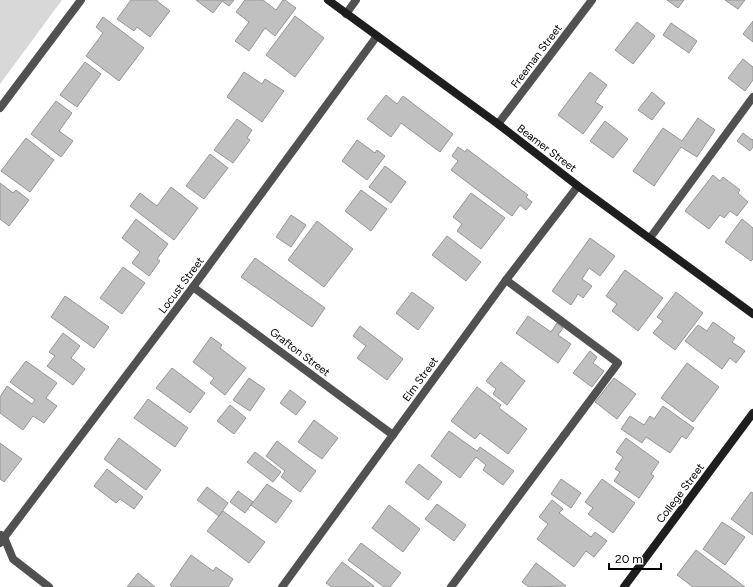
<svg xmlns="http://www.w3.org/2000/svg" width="753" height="587" viewBox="0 0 753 587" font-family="Figtree,sans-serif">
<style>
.green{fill:#d8d8d8}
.building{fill:#c0c0c0;stroke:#959595}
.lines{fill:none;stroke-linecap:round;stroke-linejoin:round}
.lane{stroke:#515151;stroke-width:8}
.street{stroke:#515151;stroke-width:8}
.secondary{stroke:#1e1e1e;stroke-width:8}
.labels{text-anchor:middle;stroke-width:3.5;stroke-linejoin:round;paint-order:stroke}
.street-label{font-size:11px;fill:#000;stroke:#fff}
</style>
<rect width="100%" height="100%" fill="#fff"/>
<path class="green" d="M0 0H62L0 84Z"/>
<g class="building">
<path d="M131 0H157V1L170 11 150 37 137 27 134 31 117 19Z"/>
<path d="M196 0H234L229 6 222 1 213 13Z"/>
<path d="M245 0H263L276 10 283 0H285L296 8 275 36 265 28 249 51 235 41 249 22 236 12Z"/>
<path d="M667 0H684L678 8Z"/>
<path d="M725 0H745L738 9Z"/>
<path d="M295 16 324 38 295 77 266 55Z"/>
<path d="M103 17 144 48 119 81 86 56 103 33 96 27Z"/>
<path d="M753 21V42L743 34Z"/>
<path d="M637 22 655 36 633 64 615 50Z"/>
<path d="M671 23 697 41 689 53 663 35Z"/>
<path d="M743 59 753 67V80L745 91 728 78Z"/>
<path d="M85 62 101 74 77 107 60 95Z"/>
<path d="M244 72 262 84 265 79 284 91 262 122 227 97Z"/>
<path d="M590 72 607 85 595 102 603 107 583 134 558 115Z"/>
<path d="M652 92 665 103 652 120 638 110Z"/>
<path d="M386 95 397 104 403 96 453 134 440 152 401 123 391 137 367 119Z"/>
<path d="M56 101 72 113 59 131 73 141 61 157 31 134Z"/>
<path d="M698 118 715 130 697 157 681 147 654 186 633 171 663 128 682 141Z"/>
<path d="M237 119 252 130 247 138 250 140 233 163 214 150Z"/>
<path d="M605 121 628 139 613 158 590 141Z"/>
<path d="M743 133 752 140 753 139V147L750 151 737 141Z"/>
<path d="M26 138 54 160 30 192 1 171Z"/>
<path d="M357 140 375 153 377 150 385 156 367 180 342 161Z"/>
<path d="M458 147 465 152 467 149 528 195 526 197 532 202 526 210 520 205 512 216 451 170 458 161 452 156Z"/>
<path d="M210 154 228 168 204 199 186 186Z"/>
<path d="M385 166 406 182 391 203 369 187Z"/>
<path d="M713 175 720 181 723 177 740 190 738 193 748 202 737 216 730 211 724 218 720 215 709 229 685 211Z"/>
<path d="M0 183 13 193 16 190 29 200 9 226 0 219Z"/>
<path d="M171 187 198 208 174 240 130 206 140 193 157 206Z"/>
<path d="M361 190 387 209 371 231 345 211Z"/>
<path d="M471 193 505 218 481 249 457 231 462 224 453 217Z"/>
<path d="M291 215 306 225 291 247 276 237Z"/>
<path d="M136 219 168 244 157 259 160 261 149 276 132 263 140 252 122 238Z"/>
<path d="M742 219 753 228V259L751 261 725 242Z"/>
<path d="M317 221 353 249 324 287 288 260Z"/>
<path d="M447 236 481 262 466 281 432 255Z"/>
<path d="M590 238 615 256 600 276 589 268 582 279 592 286 583 298 578 294 571 305 552 291Z"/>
<path d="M255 258 325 308 312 327 241 277Z"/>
<path d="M123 267 145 283 122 314 100 298Z"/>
<path d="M625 270 663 298 638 331 612 311 617 304 606 296Z"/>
<path d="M412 292 434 308 418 330 396 313Z"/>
<path d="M676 292 703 313 675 350 653 333 663 321 657 317Z"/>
<path d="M65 296 109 327 94 348 51 317Z"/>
<path d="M528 316 551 332 557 323 563 328 558 335 571 344 558 363 516 333Z"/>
<path d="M713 322 735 338 732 342 745 351 736 363 730 358 722 369 685 341 698 325 707 331Z"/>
<path d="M360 326 403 359 387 380 357 358 366 346 353 336Z"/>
<path d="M63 333 80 346 71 358 85 369 73 385 47 366 55 356 49 352Z"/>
<path d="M211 337 222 345 220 348 246 368 225 395 210 383 214 378 193 362Z"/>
<path d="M590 351 597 357 593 363 604 371 592 387 573 373Z"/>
<path d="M26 361 57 383 46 398 57 406 44 423 33 416 23 430 0 413V397L7 386 32 404 35 400 10 382Z"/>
<path d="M501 362 525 381 507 405 493 394 496 389 486 381Z"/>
<path d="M687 363 719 387 693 422 661 398Z"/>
<path d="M172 368 205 393 190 413 156 388Z"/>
<path d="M249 378 265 389 250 411 233 400Z"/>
<path d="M614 378 636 394 617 419 595 402Z"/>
<path d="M477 387 501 405 499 408 527 429 508 454 480 433 475 439 451 421Z"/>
<path d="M290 390 306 402 296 415 280 403Z"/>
<path d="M148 399 188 428 175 447 134 418Z"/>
<path d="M230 405 246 418 234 434 217 421Z"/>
<path d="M663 406 694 428 686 439 682 436 670 453 646 437 642 443 621 429 630 416 644 425 650 416 654 419Z"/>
<path d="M314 420 338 438 322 459 298 442Z"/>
<path d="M449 431 477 451 480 447 514 471 503 485 483 470 486 465 476 457 460 478 431 456Z"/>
<path d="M119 438 161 470 146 490 104 459Z"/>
<path d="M626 438 659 462 651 474 654 476 639 498 614 481 620 472 615 469 623 457 616 452Z"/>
<path d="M277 441 316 471 300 492 281 477 285 471 266 456Z"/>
<path d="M0 443 22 459 4 482 0 479Z"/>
<path d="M255 452 281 472 273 482 247 462Z"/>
<path d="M419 464 442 482 428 500 405 482Z"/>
<path d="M107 469 143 497 134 509 120 499 116 503 94 486Z"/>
<path d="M561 479 581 493 571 508 551 494Z"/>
<path d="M602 479 635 503 613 533 588 514 593 508 585 502Z"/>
<path d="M267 484 292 501 276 523 251 505Z"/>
<path d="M207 487 228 503 219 516 197 500Z"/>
<path d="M238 491 253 502 245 513 230 502Z"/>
<path d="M751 492 753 493V535L731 519Z"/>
<path d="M552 500 563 509 559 513 591 537 595 532 607 541 594 557 586 551 574 567 537 539 548 524 539 517Z"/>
<path d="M437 504 466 525 454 541 425 519Z"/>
<path d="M389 505 420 529 403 552 372 528Z"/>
<path d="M223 511 265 542 249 563 207 531Z"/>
<path d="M722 522 745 537 725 565 703 549Z"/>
<path d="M361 543 401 573 390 587H384L348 560Z"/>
<path d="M696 550 745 587H693L677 575Z"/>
<path d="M191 555 213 571 216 567 233 579 228 587H172L170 585Z"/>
<path d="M342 562 374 586 373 587H332L326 583Z"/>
<path d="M536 563 566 586 529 587 522 582Z"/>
<path d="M138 573 155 587H127Z"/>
</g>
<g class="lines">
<g class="lane">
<path d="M346 14 356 0"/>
<path d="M650 238 753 97"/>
<path d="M451 587 618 363 506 280"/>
</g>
<g class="street">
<path d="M0 108 81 0"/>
<path d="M498 124 592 0"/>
<path d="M193 287 393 435"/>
<path d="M1 535 4 537 13 559 49 587"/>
<path d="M0 543 193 287 377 36"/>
<path d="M282 587 506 280 578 186"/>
</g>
<g class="secondary">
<path d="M328 0 498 124 578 186 753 314"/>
<path d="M624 587 753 413"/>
</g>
</g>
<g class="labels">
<g class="street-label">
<text transform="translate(536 56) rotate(-53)" y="4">Freeman Street</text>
<text transform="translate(547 148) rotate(37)" y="4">Beamer Street</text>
<text transform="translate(181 285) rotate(-53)" y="4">Locust Street</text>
<text transform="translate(300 352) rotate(37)" y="4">Grafton Street</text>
<text transform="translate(420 379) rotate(-54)" y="4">Elm Street</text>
<text transform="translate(680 493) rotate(-53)" y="4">College Street</text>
</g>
</g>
<path d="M609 563v6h52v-6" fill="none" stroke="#000000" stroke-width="2"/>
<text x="615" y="563" font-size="12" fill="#000000" stroke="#ffffff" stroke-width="3" paint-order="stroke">20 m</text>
</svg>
